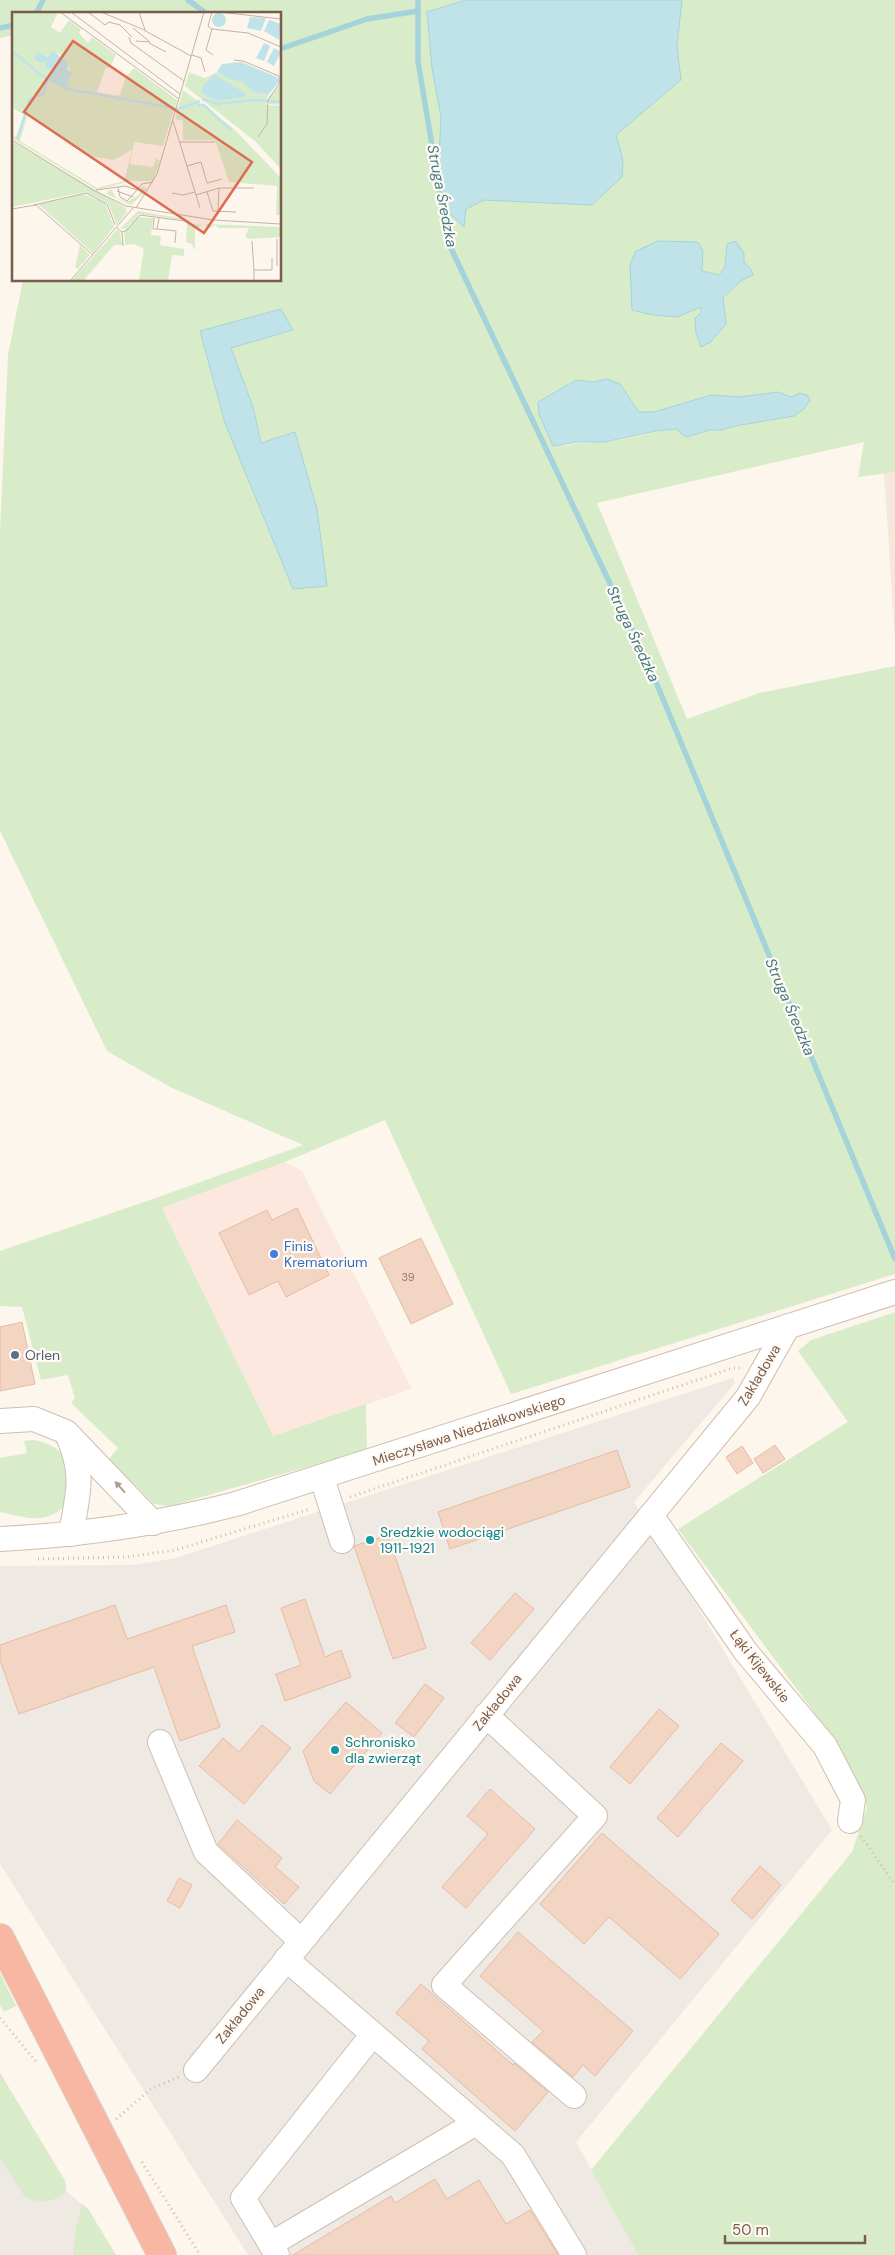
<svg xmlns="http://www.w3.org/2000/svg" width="895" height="2255" viewBox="0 0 895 2255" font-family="'DM Sans',sans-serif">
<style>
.residential{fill:#f5e8da}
.commercial{fill:#fde8e0}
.industrial{fill:#efe9e4}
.green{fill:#d8ecc9;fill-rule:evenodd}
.water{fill:#bfe3e8;stroke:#a5d3da}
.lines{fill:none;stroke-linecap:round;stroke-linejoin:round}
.stream{stroke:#a5d3da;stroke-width:5.5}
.building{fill:#f3d5c3;stroke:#e6bba3}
.minor-casing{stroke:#d1beb0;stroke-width:26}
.highway-casing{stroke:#dad1cd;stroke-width:30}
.path{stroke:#d9b8a5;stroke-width:3;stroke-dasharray:1 4;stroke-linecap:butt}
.minor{stroke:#fff;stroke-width:24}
.highway{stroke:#f7b7a3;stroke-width:28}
.oneway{fill:#af9d94}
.shop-dot{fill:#3f7fe0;stroke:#fffaf3;stroke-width:2}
.service-dot{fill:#5c6f8a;stroke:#fffaf3;stroke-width:2}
.culture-dot{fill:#0f9aa8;stroke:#fffaf3;stroke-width:2}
.labels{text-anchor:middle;stroke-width:4.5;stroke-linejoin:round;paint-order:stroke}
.number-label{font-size:11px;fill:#987a6a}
.shop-label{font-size:14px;fill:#366cbe;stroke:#fffaf3;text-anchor:start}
.service-label{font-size:14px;fill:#4e5e75;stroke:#fffaf3;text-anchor:start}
.street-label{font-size:14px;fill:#7a5c4d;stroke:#fffaf3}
.culture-label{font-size:14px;fill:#0d838f;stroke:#fffaf3;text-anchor:start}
.water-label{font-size:15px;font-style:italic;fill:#437c86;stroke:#fffaf3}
.inset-river{fill:none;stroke:#bfe3e8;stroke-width:2.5}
.inset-road{fill:none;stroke:#c5b3a7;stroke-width:1}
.view{fill:#dc6d51;fill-opacity:0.15;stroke:#dc6d51;stroke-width:2.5}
.inset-edge{fill:none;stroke:#7a5c4d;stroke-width:2.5}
</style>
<rect width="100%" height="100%" fill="#fdf6ec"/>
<path class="residential" d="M895 472V639L884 473Z"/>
<path class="commercial" d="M285 1162 302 1171 412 1389 273 1436 162 1208Z"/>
<g class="industrial">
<path d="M733 1378 735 1383 634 1502 832 1830 576 2142 638 2255H248L0 1864V1566L132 1565 172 1559Z"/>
<path d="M0 2073 65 2181 66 2191 88 2209 116 2255H0Z"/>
</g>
<g class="green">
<path d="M0 0H466L427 12 432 68 441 117 439 157 447 211 464 226 466 209 484 200 592 205 623 160 616 135 681 80 677 46 682 0H895V472L858 477 864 442 597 503 687 719 759 693 895 666V1274L511 1394 385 1120 285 1162 162 1208 273 1436 366 1404 367 1450 170 1506 154 1504 109 1459 118 1448 71 1403 75 1398 68 1375 41 1380 22 1307 0 1306V1251L156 1198 303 1145 170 1087 107 1051 0 831V532L8 355 23 280H280V14H14V46L13 35 0 38ZM658 241 676 243 703 251 702 271 719 275 725 267 727 244 736 241 744 262 751 269 753 275 742 280 723 299 726 324 712 342 701 347 696 333 695 319 701 313 702 307 677 317ZM280 309 292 331 231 348 253 407 261 443 295 432 293 589 200 332ZM576 380 620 384 639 412H654L711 395 739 397 778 392 791 397 794 416C758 424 721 426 687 437L676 429C652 431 630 439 606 442 591 443 577 442 563 446L538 402Z"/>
<path d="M895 1312V2255H638L591 2170 852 1852 867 1807 836 1742 678 1529 848 1422 798 1351 811 1340Z"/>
<path d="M33 1440C49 1442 58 1449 68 1460L69 1502C46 1526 29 1518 0 1512V1458L27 1453 24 1441Z"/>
<path d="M0 1973 16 2006 4 2012 0 2005Z"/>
<path d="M0 2073 65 2181 66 2191C54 2203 40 2204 25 2197L0 2159Z"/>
<path d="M82 2204 88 2209 116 2255H73L76 2228Z"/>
</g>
<g class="water">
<path d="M466 0H682L677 46 681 80 616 135 623 160 622 177 592 205 484 200 466 209 464 227 447 211 439 157 441 117 432 68 427 12Z"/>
<path d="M658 241 698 242 703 251 702 271 719 275 725 267 727 244 736 241 744 254V262L751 269 753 275 742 280 723 298 726 324 711 342 701 347 696 333 695 318 701 313V307L677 317 653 315 632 310 630 264 636 251Z"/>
<path d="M281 309 293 330 231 348 253 407 261 443 295 432 317 509 327 586 293 589 225 423 200 331Z"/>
<path d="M607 379 620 384 639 412H654L711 395 739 397 778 392 791 397 800 393 807 395 810 400 804 409 794 416 735 426 721 430H710L686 437 676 429 656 431 605 442H577L553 446 539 414 538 402 576 380 593 382Z"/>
</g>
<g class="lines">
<g class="stream">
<path d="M188 0 207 14"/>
<path d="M418 0V61L448 242 651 670 895 1259"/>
<path d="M36 14 43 0"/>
<path d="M0 28 14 25"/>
<path d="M280 49 367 19 418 11"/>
</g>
</g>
<g class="building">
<path d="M297 1208 329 1275 286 1297 278 1281 249 1295 219 1233 267 1210 272 1220Z"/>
<path d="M421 1238 453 1304 411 1324 379 1258Z"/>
<path d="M22 1322 35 1384 0 1391V1327Z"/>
<path d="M775 1445 785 1459 763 1473 754 1459Z"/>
<path d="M742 1446 753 1463 737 1474 726 1457Z"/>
<path d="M617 1450 630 1487 450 1549 438 1512Z"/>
<path d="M388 1535 426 1648 393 1659 354 1546Z"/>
<path d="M515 1593 534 1609 490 1660 471 1643Z"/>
<path d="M305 1599 325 1657 341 1650 351 1677 285 1701 276 1674 301 1665 281 1608Z"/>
<path d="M115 1605 127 1639 226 1605 235 1632 192 1646 220 1727 180 1741 154 1667 19 1714 0 1660V1645Z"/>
<path d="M425 1684 444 1698 414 1737 395 1723Z"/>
<path d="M346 1702 382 1733 330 1794 314 1781 303 1751Z"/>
<path d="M659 1709 679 1726 630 1784 610 1767Z"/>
<path d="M262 1725 291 1748 244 1804 199 1766 223 1738 239 1752Z"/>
<path d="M721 1743 743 1761 678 1837 657 1818Z"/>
<path d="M490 1789 535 1829 466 1908 442 1887 488 1834 467 1816Z"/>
<path d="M237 1820 282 1858 275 1867 299 1887 284 1904 218 1844Z"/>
<path d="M602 1833 719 1934 680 1979 609 1917 584 1944 540 1904Z"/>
<path d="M760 1866 781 1885 752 1919 731 1900Z"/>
<path d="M179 1878 192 1885 180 1908 167 1901Z"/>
<path d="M518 1932 633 2031 595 2076 583 2065 573 2077 532 2042 543 2031 480 1976Z"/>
<path d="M421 1984 513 2065 514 2063 548 2092 515 2131 422 2049 429 2041 396 2013Z"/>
<path d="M435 2179 447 2199 479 2180 506 2224 530 2210 558 2255H293L391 2196 395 2203Z"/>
</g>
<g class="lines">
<g class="minor-casing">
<g id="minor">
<path d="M0 1421 34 1419 66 1432 153 1523"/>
<path d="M68 1436C85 1476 78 1493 71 1534"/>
<path d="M322 1478 342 1541"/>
<path d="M651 1515 746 1652 825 1746 853 1800 850 1821"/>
<path d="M0 1539C80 1535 158 1524 236 1504L895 1292"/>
<path d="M486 1715 595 1816 444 1985 574 2096"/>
<path d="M160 1742 206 1852 301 1941"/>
<path d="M196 2070 748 1397 788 1326"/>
<path d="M476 2123 513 2155 574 2255"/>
<path d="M271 2244 476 2123 286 1959"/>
<path d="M277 2255 243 2198 373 2034"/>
</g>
</g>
<g class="highway-casing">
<path id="highway" d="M0 1938 162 2255"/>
</g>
<g class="path">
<path d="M350 1497 733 1368H740"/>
<path d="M38 1559 126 1557 175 1550 310 1509"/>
<path d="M861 1836 895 1885"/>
<path d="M0 2018 37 2063"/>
<path d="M116 2119 151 2089 179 2077"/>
<path d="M142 2162 200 2255"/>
</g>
<use href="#minor" class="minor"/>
<use href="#highway" class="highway"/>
</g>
<defs><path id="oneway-solid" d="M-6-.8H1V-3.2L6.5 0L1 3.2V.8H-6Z" transform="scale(1.25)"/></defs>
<use class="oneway" href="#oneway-solid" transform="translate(120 1487) rotate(-132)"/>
<circle class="shop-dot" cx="274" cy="1254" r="5"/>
<circle class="service-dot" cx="15" cy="1355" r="5"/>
<g class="culture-dot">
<circle cx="370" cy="1540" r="5"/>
<circle cx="335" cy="1750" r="5"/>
</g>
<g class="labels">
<g class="number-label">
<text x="408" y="1281">39</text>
</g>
<g class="shop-label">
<text x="284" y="1251">Finis<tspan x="284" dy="16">Krematorium</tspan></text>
</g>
<g class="service-label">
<text x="25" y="1360">Orlen</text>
</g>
<g class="street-label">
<text transform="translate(759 1375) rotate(-59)" y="5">Zakładowa</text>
<text transform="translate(469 1430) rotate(-18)" y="5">Mieczysława Niedziałkowskiego</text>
<text transform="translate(760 1666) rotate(52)" y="5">Łąki Kijewskie</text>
<text transform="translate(497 1702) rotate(-51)" y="5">Zakładowa</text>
<text transform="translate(240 2015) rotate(-51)" y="5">Zakładowa</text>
</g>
<g class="culture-label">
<text x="380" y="1537">Sredzkie wodociągi<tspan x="380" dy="16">1911-1921</tspan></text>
<text x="345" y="1747">Schronisko<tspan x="345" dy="16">dla zwierząt</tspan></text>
</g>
<g class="water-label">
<text transform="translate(442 196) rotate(79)" y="5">Struga Średzka</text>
<text transform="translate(633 634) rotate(65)" y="5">Struga Średzka</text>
<text transform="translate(790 1007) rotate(67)" y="5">Struga Średzka</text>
</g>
</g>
<g transform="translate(12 12)">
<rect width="269" height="269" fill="#fdf6ec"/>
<path d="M0 0H46L39 15 48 21 57 8 69 17 67 21 76 31 80 25 104 43 97 57 94 55 85 80 107 84 114 65 122 56 165 88 151 134 122 130 118 152 141 155 144 146 148 149 141 169H118L85 178 0 126V123L4 125 13 103 0 96ZM47 41 59 59 54 74 45 71 38 62 39 57 35 50H32L35 43 37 45ZM16 101 76 144 102 148 120 138 112 169 85 176 8 129ZM177 60 193 66 205 60 219 68 231 70 241 80 256 83 254 93 269 94V157L244 130 173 74ZM269 71V93L257 92V85ZM171 78 222 117 269 166V203H264L265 174 217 170 203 128H171V109L163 107ZM0 129 114 196 115 200 105 213 96 191 73 180 0 195ZM130 174 136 177 119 193 96 183 95 180 99 177 104 186 115 190 127 183ZM71 182 93 191 102 215 81 241 26 192ZM126 199 173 207V208L127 202 116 216 108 217ZM124 205 141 206 139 223 149 224 148 233 172 237V244L160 243 156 269H127L132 237 122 232 113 233 112 220ZM175 211 191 213 183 216V239L180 232 174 230ZM193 212 269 215V225L237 227 233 225 237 216H206L204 213 197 216ZM105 218 108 220 110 233H102L71 269H59ZM68 233 78 243 66 257 63 255Z" fill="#d8ecc9" fill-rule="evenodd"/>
<path d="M200 8a7 7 0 1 1 14 0a7 7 0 1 1-14 0ZM238 5 254 6 249 19 235 16ZM257 8 269 12 267 28 252 19ZM252 31 258 34 252 49 244 46ZM262 36 269 40 262 54 255 50ZM41 39 55 50 56 58 60 60 55 75 36 67 39 57 33 55 35 50 29 51 22 47 25 40 36 45ZM229 50 265 65 267 70 256 83 241 80 231 70 219 68 205 60 210 52ZM202 62 233 81V85L205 89 192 83 189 79 192 73Z" fill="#bfe3e8"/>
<path class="inset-river" d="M0 39 29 63 56 77 167 97 188 89M190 87 205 92 243 88 269 90M185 93H192L219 118M5 127 18 87 31 82 36 67"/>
<path class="inset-road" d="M48 0 167 87M59 0 168 82M76 0 93 13 97 10 108 13 120 25M89 0 130 17 179 44M127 0 133 18M200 0 196 14 200 17 236 21 269 35M207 0 269 7M121 16 138 30 124 29M200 17 194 38 201 43M117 25 119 31 172 69M137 31 154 40M180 43 189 46 193 60M222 48 231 49 267 64V72L256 88 255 112 246 125M161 109 188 196M0 128 81 178 114 194 201 208 269 212M168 130H203M175 154 189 150 195 171 210 167M106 175 108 185 115 189 125 178M207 176H242M84 178 113 174 125 178 130 172 141 170M105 179 121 185M195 180 201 199 224 200M160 181 171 183 183 180M184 183 207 176 206 199M22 193 74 181 95 192 103 213M124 196 145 162 192 0M0 197 24 193 81 243M142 206 141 217H145L147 206M105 216 110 220 111 234M145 217 164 219 163 231M110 220 115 218 128 203 173 209M265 227V254M240 229 242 258M58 269 121 196M242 269V258H260V246"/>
<path class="view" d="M61 29 240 150 192 221 12 100Z"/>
<rect width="269" height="269" class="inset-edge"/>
</g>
<path d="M725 2235v8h140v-8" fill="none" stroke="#7a5c4d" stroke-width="2.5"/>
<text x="732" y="2235" font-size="15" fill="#7a5c4d" stroke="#fffaf3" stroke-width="4" paint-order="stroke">50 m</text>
</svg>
